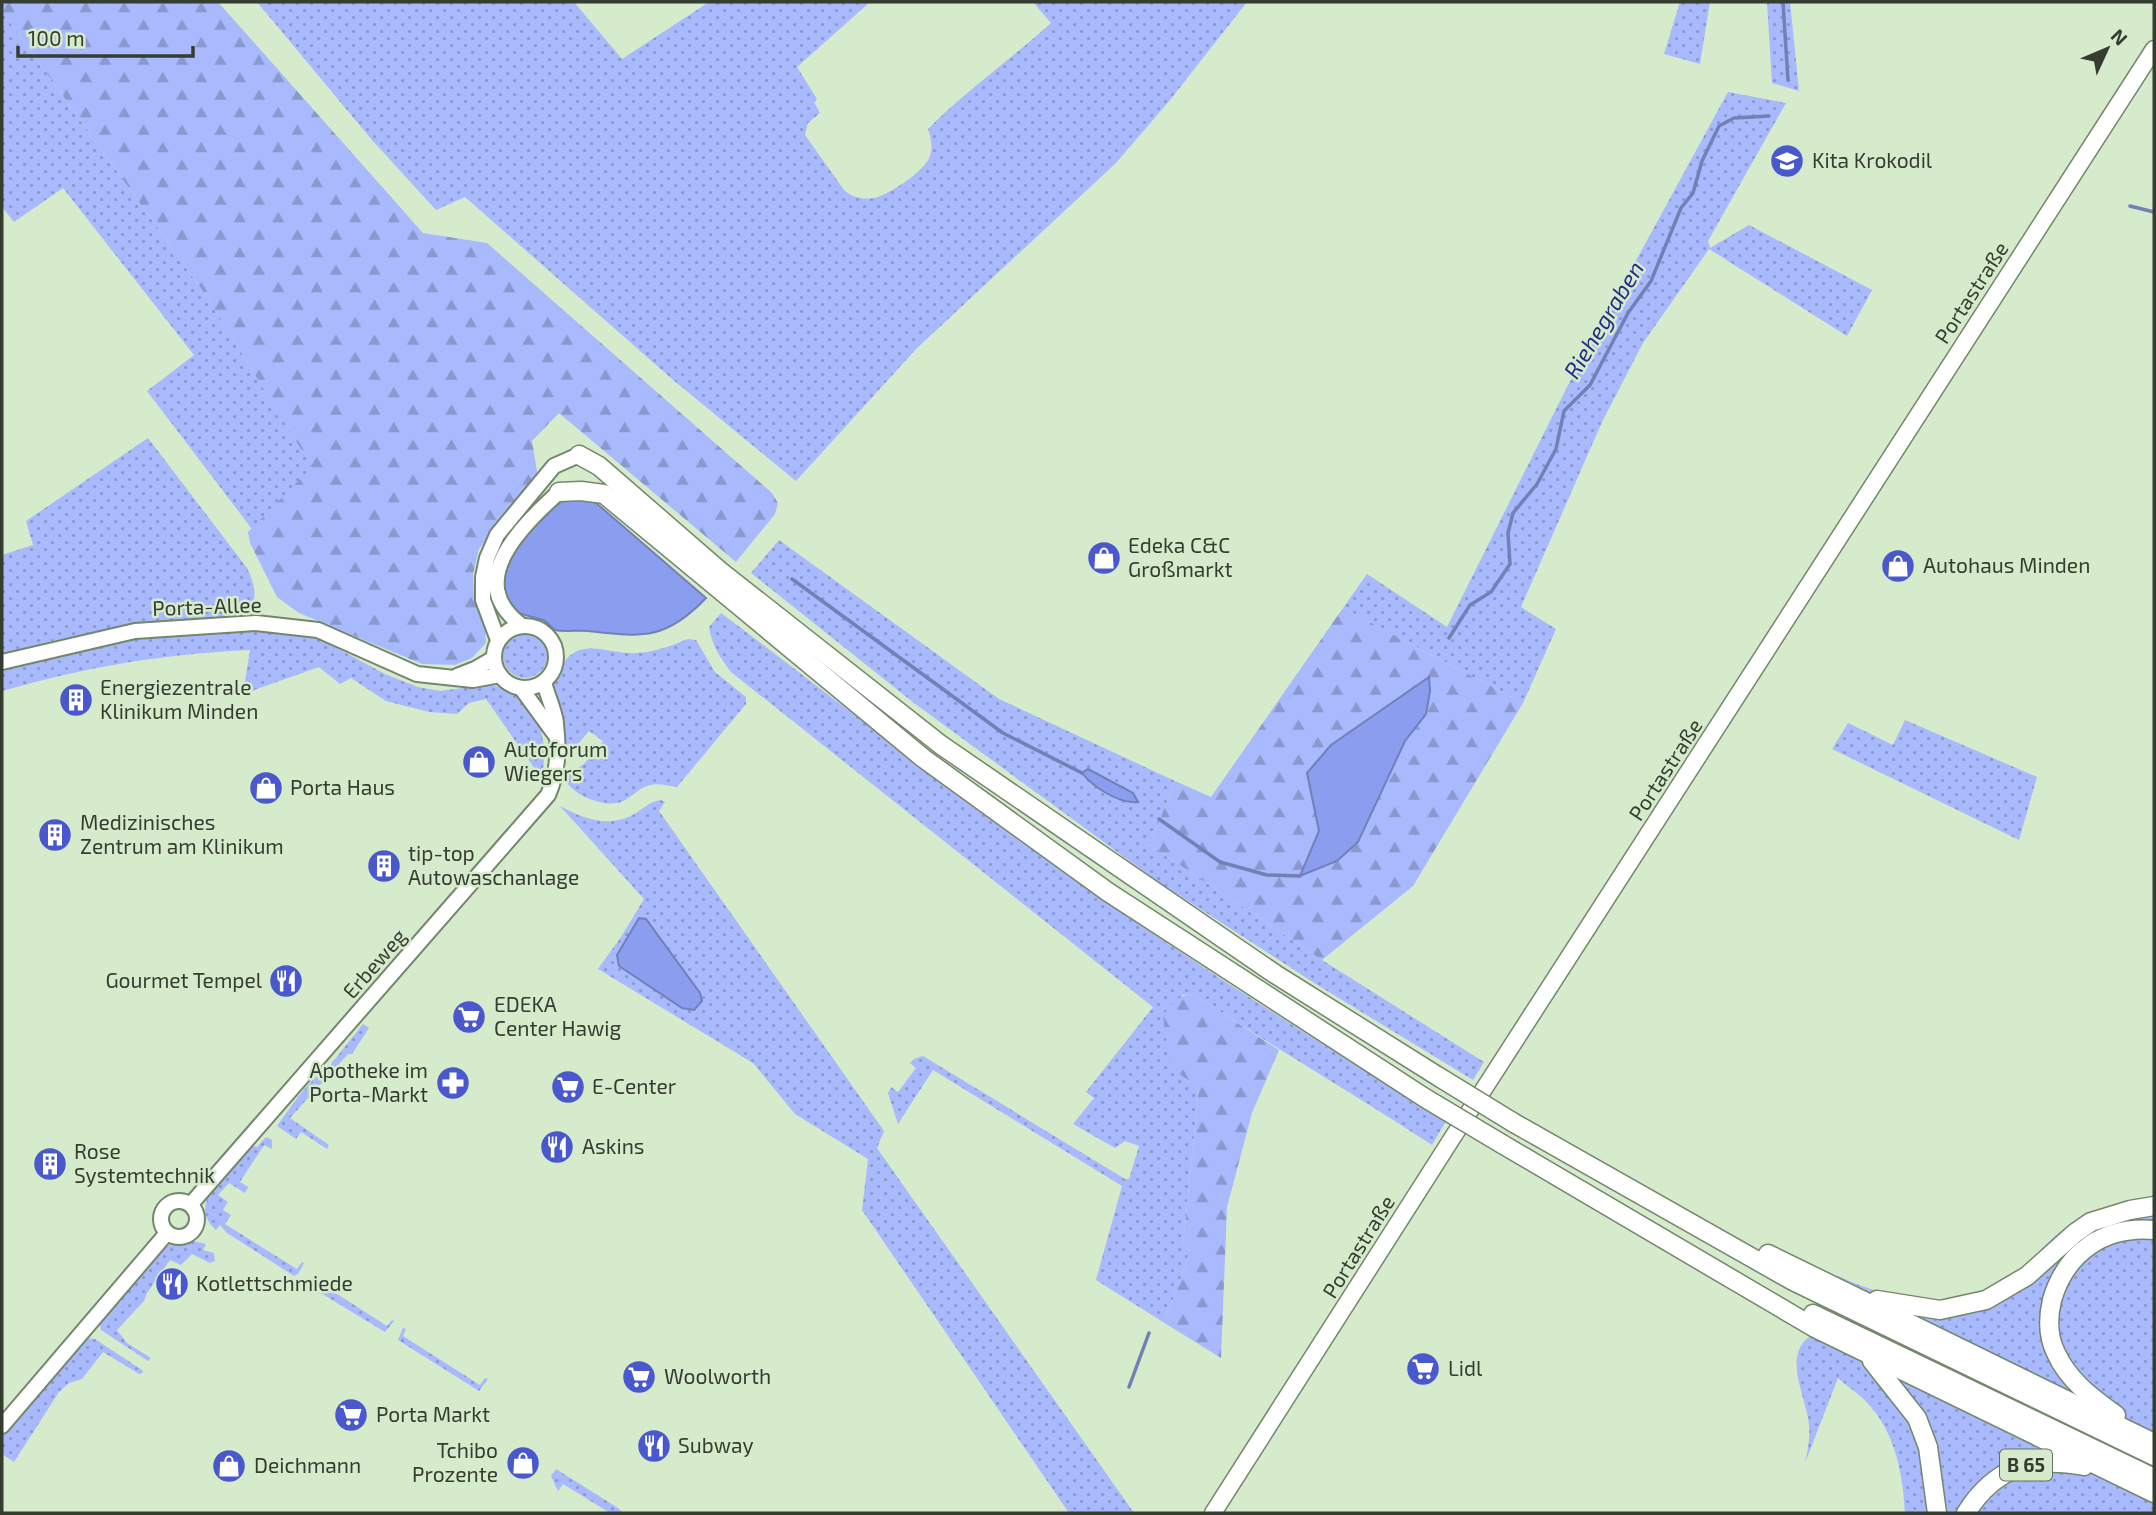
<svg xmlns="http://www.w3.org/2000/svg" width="2156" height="1515" viewBox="0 0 2156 1515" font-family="'Exo 2',sans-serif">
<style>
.grass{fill:url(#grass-dots)}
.forest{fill:url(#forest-firs);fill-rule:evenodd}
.water{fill:#8b9dee;stroke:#7180b5;stroke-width:2}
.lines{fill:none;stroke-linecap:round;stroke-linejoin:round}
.stream{stroke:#7180b5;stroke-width:3.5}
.tertiary-casing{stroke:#73876a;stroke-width:18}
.secondary-casing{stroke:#73876a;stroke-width:19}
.trunk-casing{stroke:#73876a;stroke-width:21}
.tertiary{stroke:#fff;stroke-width:14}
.secondary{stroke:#fff;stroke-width:16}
.trunk{stroke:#fff;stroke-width:18}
.trunk-bridge-casing{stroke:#73876a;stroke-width:21;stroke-linecap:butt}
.trunk-bridge{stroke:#fff;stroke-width:18}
.labels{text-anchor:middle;stroke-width:5;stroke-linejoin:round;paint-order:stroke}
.shield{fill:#d5ebcb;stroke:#65715f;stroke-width:2}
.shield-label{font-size:19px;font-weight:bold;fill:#353d31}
.poi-label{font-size:21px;fill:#353d31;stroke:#d5ebcb;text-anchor:start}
.street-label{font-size:21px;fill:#353d31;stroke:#d5ebcb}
.water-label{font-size:23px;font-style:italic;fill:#262b87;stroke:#d5ebcb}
</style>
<defs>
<pattern id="grass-dots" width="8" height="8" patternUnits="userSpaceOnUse" patternTransform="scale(1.75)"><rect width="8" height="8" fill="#a8b9fe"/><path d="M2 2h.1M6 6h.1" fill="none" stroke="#8a98ce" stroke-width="1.8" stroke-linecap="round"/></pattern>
<pattern id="forest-firs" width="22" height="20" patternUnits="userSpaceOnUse" patternTransform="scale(1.75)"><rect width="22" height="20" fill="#a8b9fe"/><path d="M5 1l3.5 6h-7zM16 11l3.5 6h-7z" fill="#8a98ce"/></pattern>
</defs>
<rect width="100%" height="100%" fill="#d5ebcb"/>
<g class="grass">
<path d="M257 2H574L622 59 709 2H870L797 67 817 99 814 102 820 113 808 123 805 135 844 190C851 197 864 200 874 198 889 195 926 170 930 156 933 147 931 138 928 129 966 91 1010 60 1051 23L1033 2H1247L1170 100 1116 163 917 348 796 481 672 379 465 197 436 210 372 140Z"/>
<path d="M1680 2H1710L1700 64 1664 54Z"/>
<path d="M1767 2H1790L1799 91 1772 83Z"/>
<path d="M2 11 205 294 313 468 252 529 147 391 194 355 63 188 14 222 2 207Z"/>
<path d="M1728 92 1786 103 1708 241 1710 248 1749 225 1872 290 1847 336 1709 249 1643 343 1602 422 1521 607 1556 629 1523 703 1343 608 1367 574 1447 627 1567 387Z"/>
<path d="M148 438 247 568C255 585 261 605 241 615L113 628 56 640 2 654V555L33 545 26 521Z"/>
<path d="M779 540 999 699 1175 781 1150 845 1322 960 1484 1062 1473 1080 1319 986 1157 881 914 703 751 573Z"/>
<path d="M721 613C837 700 950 791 1068 875 1191 962 1318 1042 1446 1121L1432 1145C1353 1093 1272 1046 1193 994L1182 995 1170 1068 1199 1086 1183 1245 1190 1250 1175 1295 1163 1322 1096 1280 1122 1186 933 1070 898 1124 888 1093 891 1087 898 1092 916 1068 910 1063 914 1059 923 1056 1125 1179H1129L1139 1146 1125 1141 1115 1148 1073 1124 1094 1098 1086 1092 1153 1007 731 672C720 658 712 645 709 627Z"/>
<path d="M250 629 283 631 320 639 385 674 418 687 440 691 492 684 520 697 536 716 541 730 545 751 542 779 486 699 469 703 457 714 429 712 386 701 351 678 340 684 319 667 243 694 250 650C162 654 86 667 2 691V669L15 664 131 640 188 632Z"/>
<circle cx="525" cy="656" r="22"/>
<path d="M688 639 696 640 715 672 746 697V704L677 787C668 786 659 783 650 785 638 788 631 798 621 802 602 808 569 794 564 776L584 764 603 741 589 731 568 756 552 686C558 676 562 660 572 654 589 641 617 655 636 653 655 652 671 646 688 639Z"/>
<path d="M1905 720 2037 777 2019 840 1832 749 1848 723 1893 745Z"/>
<path d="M661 800 665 802 659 811 884 1131 877 1148 1134 1513H1069L862 1210 868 1159 795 1114 753 1063 598 969 621 937 644 899 560 806C584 819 610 829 636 813 645 808 650 801 661 800Z"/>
<path d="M363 1024 369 1028 352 1054H348L290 1118 329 1145 327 1149 301 1132 296 1139 277 1126C291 1107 307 1081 327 1069Z"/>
<path d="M266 1137 272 1140V1149L264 1145 240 1182 248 1187 245 1193 229 1183 218 1195 228 1202 223 1210 231 1215 225 1224 297 1269 302 1262 304 1263 298 1274 294 1276 227 1233 220 1225 216 1230C203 1218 202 1206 211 1192L251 1145 257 1147Z"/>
<path d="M2154 1197V1513H1905C1903 1476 1896 1436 1871 1407 1862 1396 1848 1387 1838 1378L1805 1463C1808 1450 1810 1438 1809 1425 1807 1398 1782 1357 1809 1337L1838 1276C1895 1303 1968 1315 2021 1270 2039 1253 2055 1232 2077 1220 2102 1207 2127 1202 2154 1197Z"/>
<path d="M193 1241 206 1244 203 1250 214 1253 215 1261 210 1263 192 1254 181 1265 170 1260 147 1293 144 1301 117 1330 127 1343 151 1358 148 1361 101 1330 100 1324 164 1247 175 1243Z"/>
<path d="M323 1285 387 1326 392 1320 394 1321 385 1332 319 1292Z"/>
<path d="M403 1328 406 1329 403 1336 480 1385 485 1378 488 1379 479 1391 398 1340Z"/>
<path d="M88 1338 95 1339 142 1370 143 1373 139 1374 103 1352 82 1379 69 1383 59 1392 14 1462 2 1454V1437Z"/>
<path d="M556 1469 618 1508 623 1513H610L563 1484 558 1491 551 1476Z"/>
</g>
<g class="forest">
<path d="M2 2H218L423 233 487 243 772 493 778 503 775 514 736 562 559 413 532 441 538 477 479 549 473 574 474 598 485 623 486 643 472 658 455 665 422 664 299 613 277 597 250 543 248 532 312 467 205 294 2 11Z"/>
<path d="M1343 608 1523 703 1413 886 1322 960 1150 845 1175 781 1211 797ZM1429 677 1426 714 1405 741 1379 795 1300 875 1319 831 1331 745Z"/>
<path d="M1193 994 1279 1050 1252 1113 1227 1207 1221 1358 1163 1322 1175 1295 1190 1250 1183 1245 1199 1087 1170 1068 1163 1016C1171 1004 1178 995 1193 994Z"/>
</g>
<g class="water">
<path d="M585 497 595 502 706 598C665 641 642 637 588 631 577 630 566 632 555 630 551 627 547 622 543 620 529 615 514 616 506 601 491 570 535 518 559 501 565 497 577 498 585 497Z"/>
<path d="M1429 677 1430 691 1426 714 1405 741 1358 842 1337 861 1300 876 1319 831 1307 773 1331 745Z"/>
<path d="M1088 769 1133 793 1138 802C1119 804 1093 787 1082 773Z"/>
<path d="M639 918 646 919 700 993 702 1001 694 1010 682 1008 619 966 617 955Z"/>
</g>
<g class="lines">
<g class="stream">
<path d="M1783 2 1788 80"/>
<path d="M2130 206 2154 212"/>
<path d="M792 579 1003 733 1082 773"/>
<path d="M1449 638 1470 605 1491 592 1510 564 1508 533 1513 513 1537 484 1556 449 1564 411 1590 385 1628 313 1651 281 1681 208 1693 193 1702 161 1719 126 1734 118 1769 116"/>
<path d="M1159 819 1220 862 1267 875 1300 876"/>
<path d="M1129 1387 1149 1333"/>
</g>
<g class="tertiary-casing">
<g id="tertiary">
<path d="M521 625C463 581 522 526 559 492"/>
<circle cx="525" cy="657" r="31"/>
<path d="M498 640 483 600V577L487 558 497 535 554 466 579 455"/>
<path d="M2 662 135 631 256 623 318 630 417 674 473 680 500 675"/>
<path d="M457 676 475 669 494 658"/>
<path d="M521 688 556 736"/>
<circle cx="179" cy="1219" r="18"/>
<path d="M191 1204 548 795C558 772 559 750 556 724 556 714 547 695 544 682"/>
<path d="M2 1426 167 1233"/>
</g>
</g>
<g class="secondary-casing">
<path id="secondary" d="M1213 1513 1451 1140 2154 49"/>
</g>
<g class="trunk-casing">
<g id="trunk">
<path d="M579 455 599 466 720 571 941 745 1275 974 1439 1077"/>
<path d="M559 492 581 491 604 494 923 758 1108 892 1425 1098"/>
<path d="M1514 1123 1793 1281 2154 1456"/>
<path d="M1502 1144 1815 1328 2154 1493"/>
<path d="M1768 1254 2154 1443"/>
<path d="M1877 1300 1940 1310 1986 1300 2027 1276 2075 1233 2091 1222 2130 1210 2154 1206"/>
<path d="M1813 1314 2154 1478"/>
<path d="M1872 1361 1917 1418 1928 1447 1937 1513"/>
<path d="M2116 1415C2092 1398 2068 1380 2056 1353 2048 1337 2048 1317 2052 1300 2066 1252 2104 1226 2154 1230"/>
<path d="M1966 1513C1995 1467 2032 1456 2084 1466"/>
</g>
</g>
<use href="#tertiary" class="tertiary"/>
<use href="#secondary" class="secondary"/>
<use href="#trunk" class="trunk"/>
<g class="trunk-bridge-casing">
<g id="trunk-bridge">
<path d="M1439 1077 1514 1123"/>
<path d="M1425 1098 1502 1144"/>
</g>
</g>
<use href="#trunk-bridge" class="trunk-bridge"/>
</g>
<defs>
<g id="school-disc" transform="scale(1.75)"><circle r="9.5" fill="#4a58cd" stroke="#d5ebcb"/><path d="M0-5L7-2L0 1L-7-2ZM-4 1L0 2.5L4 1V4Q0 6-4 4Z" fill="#fff"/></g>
<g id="shop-disc" transform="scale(1.75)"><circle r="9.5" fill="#4a58cd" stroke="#d5ebcb"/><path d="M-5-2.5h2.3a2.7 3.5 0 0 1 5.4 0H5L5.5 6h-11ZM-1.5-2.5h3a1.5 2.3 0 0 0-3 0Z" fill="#fff"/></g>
<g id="building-disc" transform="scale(1.75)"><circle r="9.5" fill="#4a58cd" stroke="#d5ebcb"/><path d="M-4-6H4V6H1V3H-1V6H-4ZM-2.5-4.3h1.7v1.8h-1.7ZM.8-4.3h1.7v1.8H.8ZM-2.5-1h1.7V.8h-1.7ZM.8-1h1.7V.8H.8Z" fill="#fff"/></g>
<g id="restaurant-disc" transform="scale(1.75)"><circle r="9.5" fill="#4a58cd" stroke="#d5ebcb"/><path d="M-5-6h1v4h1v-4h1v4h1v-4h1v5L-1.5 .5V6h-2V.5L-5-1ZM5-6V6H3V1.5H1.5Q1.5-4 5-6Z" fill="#fff"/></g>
<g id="supermarket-disc" transform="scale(1.75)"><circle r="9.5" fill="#4a58cd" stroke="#d5ebcb"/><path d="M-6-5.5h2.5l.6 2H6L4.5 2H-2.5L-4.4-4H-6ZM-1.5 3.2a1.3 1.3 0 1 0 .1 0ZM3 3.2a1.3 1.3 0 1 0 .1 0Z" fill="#fff"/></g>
<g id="pharmacy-disc" transform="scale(1.75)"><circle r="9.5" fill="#4a58cd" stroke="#d5ebcb"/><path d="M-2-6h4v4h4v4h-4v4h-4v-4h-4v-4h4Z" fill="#fff"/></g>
</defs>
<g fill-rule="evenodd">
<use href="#school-disc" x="1787" y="161"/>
<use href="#shop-disc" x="1104" y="558"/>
<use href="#shop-disc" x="1898" y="566"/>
<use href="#building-disc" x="76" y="700"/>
<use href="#shop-disc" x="479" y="762"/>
<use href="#shop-disc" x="266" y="788"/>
<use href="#building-disc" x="55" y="835"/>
<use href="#building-disc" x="384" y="866"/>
<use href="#restaurant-disc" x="286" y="981"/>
<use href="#supermarket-disc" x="469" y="1017"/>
<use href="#pharmacy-disc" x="453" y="1083"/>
<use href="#supermarket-disc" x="568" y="1087"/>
<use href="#restaurant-disc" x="557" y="1147"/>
<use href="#building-disc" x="50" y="1164"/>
<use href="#restaurant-disc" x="172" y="1284"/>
<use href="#supermarket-disc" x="1423" y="1369"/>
<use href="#supermarket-disc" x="639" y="1377"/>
<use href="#supermarket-disc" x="351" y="1415"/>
<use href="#restaurant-disc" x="654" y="1446"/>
<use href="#shop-disc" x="523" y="1463"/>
<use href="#shop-disc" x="229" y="1466"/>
</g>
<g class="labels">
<rect class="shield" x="2000" y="1449.5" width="52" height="31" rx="5"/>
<g class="shield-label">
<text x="2026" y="1472">B 65</text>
</g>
<g class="poi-label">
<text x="1812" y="168">Kita Krokodil</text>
<text x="1128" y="553">Edeka C&amp;C<tspan x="1128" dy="24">Großmarkt</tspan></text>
<text x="1923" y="573">Autohaus Minden</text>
<text x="100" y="695">Energiezentrale<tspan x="100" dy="24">Klinikum Minden</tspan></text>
<text x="504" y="757">Autoforum<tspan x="504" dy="24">Wiegers</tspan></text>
<text x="290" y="795">Porta Haus</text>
<text x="80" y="830">Medizinisches<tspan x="80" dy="24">Zentrum am Klinikum</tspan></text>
<text x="408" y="861">tip-top<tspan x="408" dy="24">Autowaschanlage</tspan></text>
<text x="262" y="988" text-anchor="end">Gourmet Tempel</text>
<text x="494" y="1012">EDEKA<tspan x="494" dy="24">Center Hawig</tspan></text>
<text x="428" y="1078" text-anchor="end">Apotheke im<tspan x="428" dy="24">Porta-Markt</tspan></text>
<text x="592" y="1094">E-Center</text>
<text x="582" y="1154">Askins</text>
<text x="74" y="1159">Rose<tspan x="74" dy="24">Systemtechnik</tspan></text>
<text x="196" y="1291">Kotlettschmiede</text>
<text x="1448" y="1376">Lidl</text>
<text x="664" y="1384">Woolworth</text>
<text x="376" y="1422">Porta Markt</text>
<text x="678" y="1453">Subway</text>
<text x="498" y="1458" text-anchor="end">Tchibo<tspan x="498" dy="24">Prozente</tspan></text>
<text x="254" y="1473">Deichmann</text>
</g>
<g class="street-label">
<text transform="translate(1972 293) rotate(-57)" y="7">Portastraße</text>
<text transform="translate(207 607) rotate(-2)" y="7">Porta-Allee</text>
<text transform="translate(1666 770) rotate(-57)" y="7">Portastraße</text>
<text transform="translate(375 964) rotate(-49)" y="7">Erbeweg</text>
<text transform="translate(1359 1247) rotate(-58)" y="7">Portastraße</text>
</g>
<g class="water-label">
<text transform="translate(1604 320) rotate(-59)" y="8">Riehegraben</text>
</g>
</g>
<rect width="2156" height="1515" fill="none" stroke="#353d31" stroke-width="7"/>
<g transform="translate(2107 49) rotate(46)" stroke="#d5ebcb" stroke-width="5" paint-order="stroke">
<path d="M0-5L12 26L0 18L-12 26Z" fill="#353d31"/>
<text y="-10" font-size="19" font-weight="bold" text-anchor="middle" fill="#353d31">N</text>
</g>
<path d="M18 46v10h175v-10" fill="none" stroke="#353d31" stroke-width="3.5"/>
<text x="28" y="46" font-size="21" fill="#353d31" stroke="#d5ebcb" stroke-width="5" paint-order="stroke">100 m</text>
</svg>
